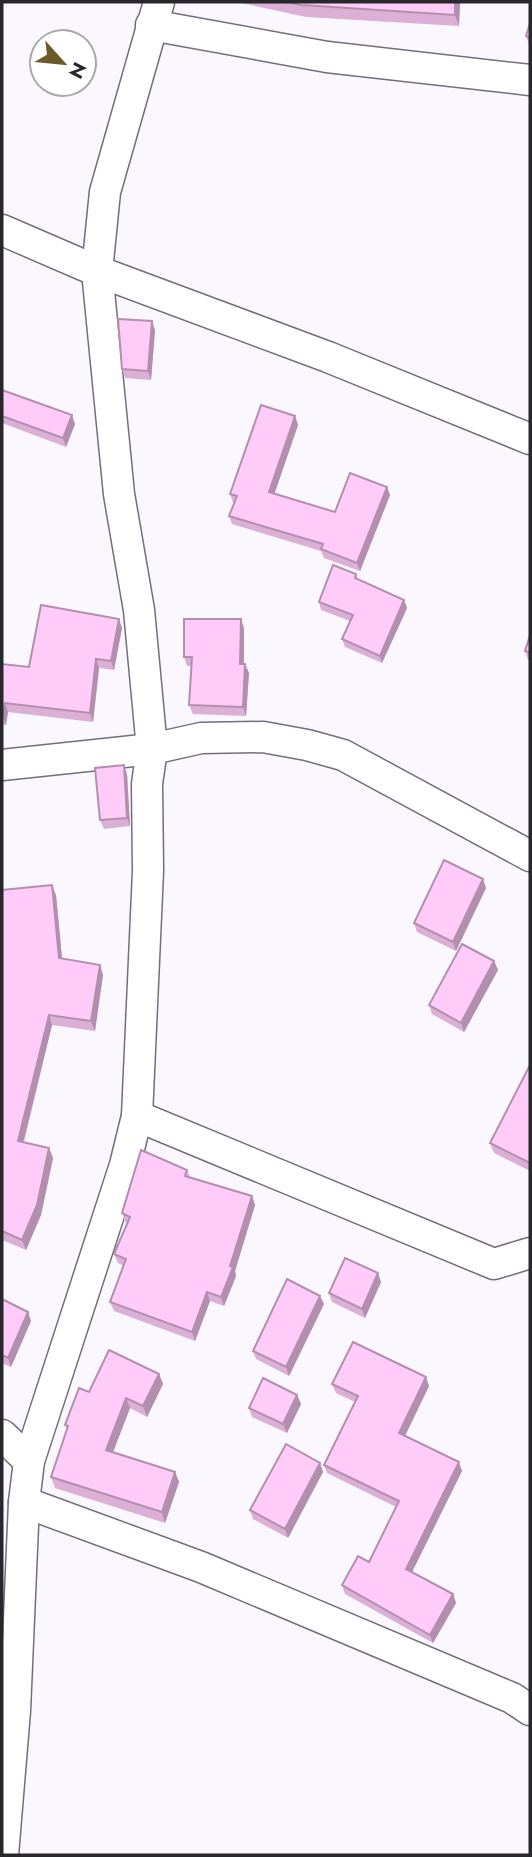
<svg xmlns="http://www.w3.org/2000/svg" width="532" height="1857" viewBox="0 0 532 1857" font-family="Jost,sans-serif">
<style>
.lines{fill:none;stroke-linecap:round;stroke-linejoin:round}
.street-casing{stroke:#726e7a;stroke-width:33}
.street{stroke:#fff;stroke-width:30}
.wall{fill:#dbafd6}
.shaded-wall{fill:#b28fae}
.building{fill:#ffccf9;stroke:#b28fae;stroke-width:2}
</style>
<rect width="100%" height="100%" fill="#faf8fe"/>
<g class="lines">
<g class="street-casing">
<g id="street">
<path d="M151 25 327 57 530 80"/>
<path d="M2 230 97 271 328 357 530 439"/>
<path d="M2 765 152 749 201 738 263 737 307 745 343 755 530 856"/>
<path d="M137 1116 494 1264 530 1253"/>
<path d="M2 1435 29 1461"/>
<path d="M24 1502 201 1567 512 1698 530 1710"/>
<path d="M3 1855 15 1711 24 1502 29 1461 125 1165 137 1116 148 871 147 784 152 749 139 610 119 494 97 271 105 192 159 2"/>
</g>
</g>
<use href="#street" class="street"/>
</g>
<g class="wall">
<path d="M242 2H460L459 26 306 17 242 3Z"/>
<path d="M526 36 530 38V46L529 45Z"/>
<path d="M155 330 151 380 125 378 122 369Z"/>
<path d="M2 390 75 424 66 447 2 423Z"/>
<path d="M295 416 298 425 274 494 335 512 387 487 390 495 360 571 324 558 321 551 232 524 229 516 235 503 233 502 230 494Z"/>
<path d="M356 574 358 579 404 600 407 608 382 663 345 647 342 639 350 621 321 610 319 602Z"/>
<path d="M122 628 114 670 99 668 93 722 8 712 6 725H2V664L29 667Z"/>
<path d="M244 628V664H245L249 673 246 716 193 714 189 705 191 666H187L184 657Z"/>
<path d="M530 635V660H528L525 651Z"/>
<path d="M127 774 130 826 104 829 100 820Z"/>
<path d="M486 888 456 951 417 932 414 923Z"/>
<path d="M2 890 56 895 62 959 100 965 103 975 95 1031 52 1025 24 1142 49 1148 53 1158 41 1215 26 1250 2 1240Z"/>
<path d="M494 961 498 970 464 1032 432 1014 429 1005Z"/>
<path d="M530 1065V1171L494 1153 490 1143Z"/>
<path d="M187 1170 190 1177 252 1196 255 1205 235 1271 236 1276 224 1306 210 1301 195 1341 114 1311 110 1302 124 1266 118 1263 114 1254 127 1223 125 1222 122 1213Z"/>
<path d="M381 1282 365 1318 332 1302 329 1293Z"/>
<path d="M2 1299 28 1312 31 1321 11 1367 2 1363Z"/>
<path d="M324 1304 289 1376 256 1359 253 1351Z"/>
<path d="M159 1374 163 1384 147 1417 130 1408 113 1452 175 1472 179 1482 165 1523 55 1488 51 1477 67 1430 65 1425Z"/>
<path d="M332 1384 429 1386 405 1436 462 1471 412 1572 453 1594 456 1603 433 1643 345 1594 342 1585 369 1562 396 1507 327 1473 324 1465 355 1402 336 1393Z"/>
<path d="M297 1395 301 1404 287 1433 252 1417 249 1408Z"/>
<path d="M320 1463 323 1472 288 1538 253 1519 250 1510Z"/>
</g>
<g class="shaded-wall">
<path d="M455 2H460L459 26 455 15Z"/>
<path d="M152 321 155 330 151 380 148 371Z"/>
<path d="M72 415 75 424 66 447 63 438Z"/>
<path d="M295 416 298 425 272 501 269 492Z"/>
<path d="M387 487 390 495 360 571 357 563Z"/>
<path d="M404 600 407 608 382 663 380 656Z"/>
<path d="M119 619 122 628 114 670 111 661Z"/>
<path d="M241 619 244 628V673L240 664Z"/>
<path d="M96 659 99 668 93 722 90 713Z"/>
<path d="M245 664 249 673 246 716 243 707Z"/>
<path d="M5 703 8 712 6 725 3 716Z"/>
<path d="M124 765 127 774 130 826 127 818Z"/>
<path d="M483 879 486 888 456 951 453 942Z"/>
<path d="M52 885 56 895 63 968 59 958Z"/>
<path d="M494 961 498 970 464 1032 461 1023Z"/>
<path d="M100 965 103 975 95 1031 91 1021Z"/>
<path d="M49 1015 52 1025 21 1151 18 1141Z"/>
<path d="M49 1148 53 1158 41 1215 26 1250 22 1240Z"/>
<path d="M252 1196 255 1205 235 1271 236 1276 224 1306 221 1297Z"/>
<path d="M378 1273 381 1282 365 1318 362 1309Z"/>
<path d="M207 1292 210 1301 195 1341 192 1332Z"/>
<path d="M320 1296 324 1304 289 1376 286 1367Z"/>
<path d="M28 1312 31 1321 11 1367 8 1358Z"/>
<path d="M159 1374 163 1384 147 1417 143 1406Z"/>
<path d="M426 1377 429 1386 402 1442 399 1433Z"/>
<path d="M297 1395 301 1404 287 1433 283 1424Z"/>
<path d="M126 1398 130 1408 110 1460 106 1450Z"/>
<path d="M459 1462 462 1471 409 1578 406 1569Z"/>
<path d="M320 1463 323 1472 288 1538 285 1529Z"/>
<path d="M175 1472 179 1482 165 1523 162 1512Z"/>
<path d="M453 1594 456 1603 433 1643 430 1635Z"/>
</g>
<g class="building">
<path d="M285 2H455V15L302 5Z"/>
<path d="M530 23V38L526 36Z"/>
<path d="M118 319 152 321 148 371 122 369Z"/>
<path d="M2 390 72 415 63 438 2 416Z"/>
<path d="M261 405 295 416 269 492 335 512 350 473 387 487 357 563 321 549 323 544 229 516 237 496 230 494Z"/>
<path d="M333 565 356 574 355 578 404 600 380 656 342 639 353 615 319 602Z"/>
<path d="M41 605 119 619 111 661 96 659 90 713 5 703 3 716H2V664L29 667Z"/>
<path d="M184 619H241L240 664H245L243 707 189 705 192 657H184Z"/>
<path d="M530 635V652L525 651Z"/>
<path d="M124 765 127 818 100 820 95 768Z"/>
<path d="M444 860 483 879 453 942 414 923Z"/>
<path d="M52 885 59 958 100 965 91 1021 49 1015 18 1141 49 1148 37 1205 22 1240 2 1231V890Z"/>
<path d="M462 944 494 961 461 1023 429 1005Z"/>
<path d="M530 1065V1163L490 1143Z"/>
<path d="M141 1150 187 1170 185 1176 252 1196 230 1266 233 1267 221 1297 207 1292 192 1332 110 1302 126 1259 114 1254 130 1217 122 1213Z"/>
<path d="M345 1258 378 1273 362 1309 329 1293Z"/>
<path d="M287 1279 320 1296 286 1367 253 1351Z"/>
<path d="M2 1299 28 1312 8 1358 2 1355Z"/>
<path d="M353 1342 426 1377 399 1433 459 1462 406 1569 453 1594 430 1635 342 1585 358 1556 369 1562 399 1501 324 1465 358 1396 332 1384Z"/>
<path d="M109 1350 159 1374 143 1406 126 1398 106 1450 175 1472 162 1512 51 1477 68 1426 65 1425 79 1388 89 1392Z"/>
<path d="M263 1378 297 1395 283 1424 249 1408Z"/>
<path d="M286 1444 320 1463 285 1529 250 1510Z"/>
</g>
<rect width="532" height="1857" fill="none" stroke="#28272c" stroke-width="7"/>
<g transform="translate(63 63) rotate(117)"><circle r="33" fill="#ffffff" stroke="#a9a9ab" stroke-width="2"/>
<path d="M0-5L12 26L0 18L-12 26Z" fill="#6b5a28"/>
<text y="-10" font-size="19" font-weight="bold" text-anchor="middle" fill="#28272c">N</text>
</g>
</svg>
